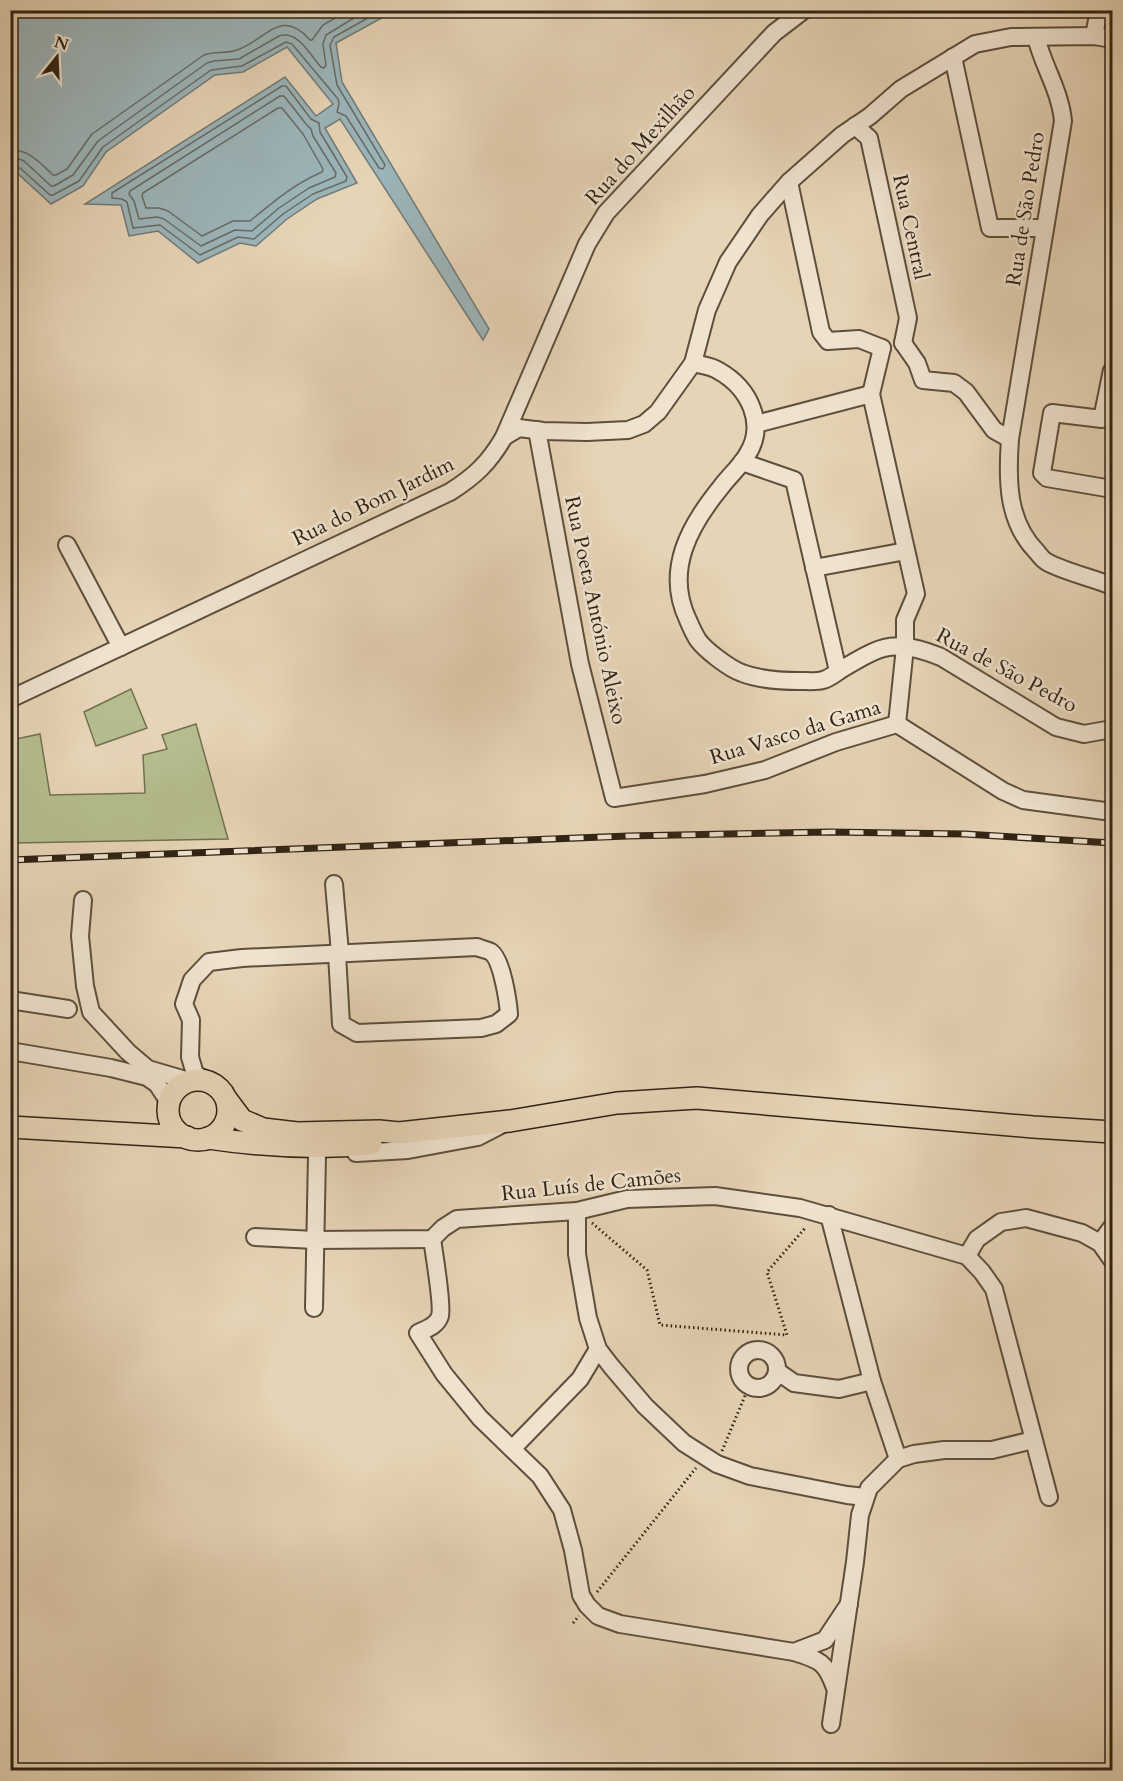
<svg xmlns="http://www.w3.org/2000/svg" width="1123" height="1781" viewBox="0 0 1123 1781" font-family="Cardo,serif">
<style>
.green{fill:#b5bd8e;stroke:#727051;stroke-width:1.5}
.water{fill:#9cb5ba;stroke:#717b78;stroke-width:1.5}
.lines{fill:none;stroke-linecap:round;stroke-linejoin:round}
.shore{stroke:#666c67;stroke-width:1.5}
.minor-casing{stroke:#5e4f3c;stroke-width:20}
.major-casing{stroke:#302314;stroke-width:24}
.path{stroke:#302314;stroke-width:3;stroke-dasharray:1.5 3;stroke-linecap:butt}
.minor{stroke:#efe3d0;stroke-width:16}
.major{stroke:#e6d4b6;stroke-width:21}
.rail-casing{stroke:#302314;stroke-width:7}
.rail{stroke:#efe3d0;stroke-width:4.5;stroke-dasharray:14;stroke-linecap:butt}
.labels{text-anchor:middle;stroke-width:5;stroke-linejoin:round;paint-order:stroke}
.street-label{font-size:21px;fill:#302314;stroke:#efe3d0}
</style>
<rect width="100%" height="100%" fill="#e6d4b6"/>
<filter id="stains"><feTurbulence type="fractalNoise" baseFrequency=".00333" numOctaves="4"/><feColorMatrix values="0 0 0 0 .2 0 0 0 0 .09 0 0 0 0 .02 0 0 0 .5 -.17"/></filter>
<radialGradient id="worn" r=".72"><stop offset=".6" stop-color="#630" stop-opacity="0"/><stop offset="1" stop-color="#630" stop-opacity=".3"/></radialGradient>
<g class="green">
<path d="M131 689 147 728 96 746 84 712Z"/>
<path d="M196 724 228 839 15 843 11 817V740L40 734 50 795 145 793 143 755 167 749 162 735Z"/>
</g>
<path class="water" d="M11 10 387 11 389 14 336 43 342 82 489 329 483 340 340 119 325 128 357 183 317 199 287 219 256 246 240 243 198 263 158 231 129 236 121 205 85 204 285 77 316 116 333 104 287 47 243 72 215 75 106 152 83 186 51 204 16 172 11 173Z"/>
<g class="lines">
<g class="shore">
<path d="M282 86H286L311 119 319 123 320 132 347 177 346 181 313 194 283 214 254 239 238 237 200 255 160 225 133 228 127 202 122 199 112 198V193Z"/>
<path d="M280 96H284L306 124 311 129 313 136 336 173 335 177 309 188 279 208 252 231 235 230 201 246 164 219 157 217 139 219 134 201 129 194 130 191Z"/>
<path d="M278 108H282L303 134 323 169 322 172C294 184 273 202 250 221H233L202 236 168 211 159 208H146L142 196 143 193Z"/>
<path d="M10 150C29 149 40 163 53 175H56L67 169 92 134 204 55C215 51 226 54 237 50 265 41 281 6 310 40H312L323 25 349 10"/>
<path d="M10 159H19L24 161 51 186H54L73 175 98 141 207 63 214 61 239 59 279 36C298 30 310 55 321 67L324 68 326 65 323 44 326 35 367 10"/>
<path d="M10 167 20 168 50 195H53L79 181 103 147 211 70 242 66 286 42 292 44 338 99 339 104 337 112 346 116 379 168 383 169 385 165 337 85 330 45 334 37 382 10"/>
</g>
<g class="minor-casing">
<g id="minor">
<path d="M1094 36 1099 10"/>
<path d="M1036 37C1043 66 1060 90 1063 121L1010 439C1007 480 1007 522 1037 552 1040 556 1043 560 1047 562 1065 572 1093 578 1112 586"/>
<path d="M953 57 990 228H1045"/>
<path d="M855 126 869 138 888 225 908 318 903 343"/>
<path d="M789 182 821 332 828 341 859 339 882 348"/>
<path d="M903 343 917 363 923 380 954 383 966 392 994 430 1010 439"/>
<path d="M882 348 871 394 916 594 905 620V647L897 724"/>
<path d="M693 363C701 365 712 366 719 371 749 388 767 424 747 455 740 467 729 476 721 487 690 525 664 570 688 620 691 627 694 634 698 640 705 650 730 669 742 673 760 680 781 681 800 681 807 681 817 682 823 680 831 678 839 670 847 666 858 660 871 651 884 648 903 643 924 650 941 657L1056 727 1084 734 1112 729"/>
<path d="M1112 370 1102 419 1052 413 1042 473 1047 478 1112 489"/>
<path d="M756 424 871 394"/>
<path d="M537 430 580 664 614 798 705 784 765 770 836 742 897 724 1003 791 1023 800 1112 812"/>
<path d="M504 437 519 428 543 431 587 432 628 430 644 424 658 412 693 363 707 310 728 262 760 215 789 182 842 135 870 116 901 89 975 44 1011 37 1094 36 1112 39"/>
<path d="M742 462 794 480 838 671"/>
<path d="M67 545 121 647"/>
<path d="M814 568 906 551"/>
<path d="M10 699 450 492C475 476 489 463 504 437L587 244 606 213 774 33 804 10"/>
<path d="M334 884 340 953"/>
<path d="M83 900 80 936 85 986 91 1012 128 1052 148 1069 189 1081"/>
<path d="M10 1000 68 1009"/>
<path d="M10 1051 111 1068 147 1077 157 1084 169 1102"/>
<path d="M210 1082 195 1074 190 1057 191 1020 184 1004 192 980 209 962 242 958 477 947C481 949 488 950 491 952 502 960 508 1001 509 1014L496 1024 481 1028 357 1033 341 1024 337 954"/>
<path d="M356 1153 408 1150 478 1137 503 1124"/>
<path d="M577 1211V1254L588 1318 598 1349 611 1366 645 1406 684 1443 717 1464 750 1476 847 1495 865 1497"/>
<path d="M829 1215 872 1381 898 1459"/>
<path d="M255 1237 315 1240 432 1239 443 1228 457 1219 577 1211 627 1199 715 1196 800 1208 967 1256 982 1272 994 1289 1049 1497"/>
<path d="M432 1239C434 1253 443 1306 440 1316 437 1326 426 1329 418 1333L444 1374 480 1418 540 1476 562 1510 573 1550 581 1595 587 1605 598 1616 620 1624 794 1652 825 1640 849 1604"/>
<path d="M1100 1243 1112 1227"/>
<path d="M967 1256 977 1239 1001 1222 1026 1218 1082 1233 1100 1243 1112 1260"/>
<path d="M314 1308 317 1155"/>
<circle cx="758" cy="1369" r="19"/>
<path d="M777 1371 794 1383 839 1389 872 1381"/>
<path d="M513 1448 580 1379 598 1349"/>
<path d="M794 1652C820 1660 826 1662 835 1688"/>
<path d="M831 1724 855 1562 860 1515 869 1488 898 1459 914 1454 944 1450H992L1033 1440"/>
</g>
</g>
<g class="major-casing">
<g id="major">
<circle cx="198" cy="1110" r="30"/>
<path d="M227 1100 242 1120 263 1129 297 1133 379 1131 399 1133 510 1121 617 1103 697 1098 1033 1127 1112 1132"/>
<path d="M10 1127 187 1137"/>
<path d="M208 1138C262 1146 317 1149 371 1144"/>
</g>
</g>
<g class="path">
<path d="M592 1223 647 1270 660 1325 787 1335 767 1272 806 1227"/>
<path d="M722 1451 749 1386"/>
<path d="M597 1592 696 1468"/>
<path d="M573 1623 579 1616"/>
</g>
<use href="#minor" class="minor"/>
<use href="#major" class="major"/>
<g class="rail-casing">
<path id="rail" d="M10 860 628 836 829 832 965 834 1112 843"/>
</g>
<use href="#rail" class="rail"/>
</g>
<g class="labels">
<g class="street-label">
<text transform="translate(640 145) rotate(-48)" y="7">Rua do Mexilhão</text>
<text transform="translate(1025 209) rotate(-81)" y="7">Rua de São Pedro</text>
<text transform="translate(911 227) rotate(78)" y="7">Rua Central</text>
<text transform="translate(373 501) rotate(-26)" y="7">Rua do Bom Jardim</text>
<text transform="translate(596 610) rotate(78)" y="7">Rua Poeta António Aleixo</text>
<text transform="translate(1007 670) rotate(28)" y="7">Rua de São Pedro</text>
<text transform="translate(795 732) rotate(-17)" y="7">Rua Vasco da Gama</text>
<text transform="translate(591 1184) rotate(-6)" y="7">Rua Luís de Camões</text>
</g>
</g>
<rect width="1123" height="1781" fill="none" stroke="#e6d4b6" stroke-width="36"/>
<rect x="12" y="12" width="1099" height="1757" fill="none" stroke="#302314" stroke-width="3"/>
<rect x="18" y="18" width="1087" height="1745" fill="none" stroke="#302314" stroke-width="1.5"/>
<g transform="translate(57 57) rotate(18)" stroke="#efe3d0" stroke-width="4.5" paint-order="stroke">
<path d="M0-4.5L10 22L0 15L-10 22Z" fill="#302314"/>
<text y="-9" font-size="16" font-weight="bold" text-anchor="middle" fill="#302314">N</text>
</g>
<rect width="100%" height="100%" filter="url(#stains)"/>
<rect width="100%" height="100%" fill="url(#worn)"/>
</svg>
